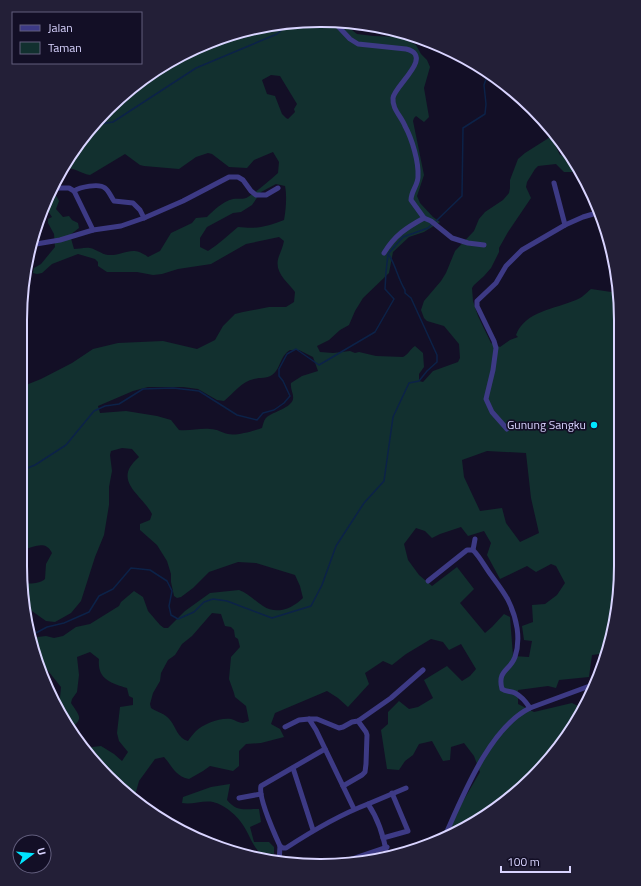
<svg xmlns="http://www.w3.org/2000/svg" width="641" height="886" viewBox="0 0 641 886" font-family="'Titillium Web',sans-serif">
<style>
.green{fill:#12302f;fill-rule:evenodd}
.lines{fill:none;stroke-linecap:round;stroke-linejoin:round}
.stream{stroke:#0c2248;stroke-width:1.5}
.minor{stroke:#3d3a85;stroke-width:5}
.poi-dot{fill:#00e5ff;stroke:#130f26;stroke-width:1.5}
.labels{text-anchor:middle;stroke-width:3.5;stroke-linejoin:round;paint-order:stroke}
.poi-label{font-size:12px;fill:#d9d4ff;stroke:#130f26;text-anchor:end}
.rim{fill:none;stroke:#d9d4ff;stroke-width:2}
</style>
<rect width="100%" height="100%" fill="#130f26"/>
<g class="green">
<path d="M301 21 342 22 357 34 373 36 401 37 416 45 421 54 427 60 430 67 424 88 429 117 424 122 416 116 414 118 413 121 424 175 417 196 420 203 433 217 440 222 424 232 409 237 393 252 389 273 363 298 355 311 349 325 340 330 329 340 317 346 320 352 333 353 350 351 355 353 359 352 376 356 403 357C408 355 410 349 415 346L423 353 424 367 419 374V381L423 382 433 371 458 362 460 358 459 344 444 326 427 321 424 318 421 310 424 301 441 281 446 273 455 251 474 231 479 219 485 212 503 200 509 193 510 188V180L518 159 525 153 555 134 560 140 555 145 560 155 569 156 577 168 574 172H564L556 164 538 166 535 169 527 182 526 187 531 198 508 232 499 248V252L491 268 484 276 474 285 472 288 473 301 478 316 491 343 500 347 510 340 518 337 516 335C525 311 555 309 576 300 582 298 586 293 591 289L618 293 620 585 611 644 607 653 592 655 589 677 559 680 556 688 548 686 518 690V704L534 712 572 703 582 708 585 706 547 763 504 804 436 843 412 849 414 847 438 840 459 808 480 772 474 756 464 743 451 747 450 760 443 761 432 741 419 744 413 755 405 761 399 770 387 769 381 730 388 724V712L399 701 409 709 418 707 433 698 424 680 447 666 462 681 470 676 476 669 461 644 449 650 443 642 431 639 406 654 392 665 383 661 365 673 369 684 348 707 338 698 327 691 275 713 271 724 280 729 284 737 261 743 246 744 239 751V766L233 771 210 766 203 771 189 779C175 776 173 767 164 757L155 759 139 781 134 799 123 792 84 748 101 746 114 754 122 761 128 752 119 741 117 733 120 707 133 705V698L129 696 127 688C111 683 97 679 99 659L90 652 77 657 79 675 77 692 72 699 71 703C81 718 83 718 70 730L58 704 60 698 61 687 45 667 38 655 34 652 30 643V638L46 636 54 638 63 636 76 627 90 624 119 606 121 602 134 591 143 597 148 611 160 625 164 628H168L185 611 210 593 239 590C248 593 255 601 263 606 276 615 292 609 303 598L300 586 295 575 256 563 238 562 209 572 193 588 181 597 177 598 174 596 171 582V574L167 561 157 545 140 530V524L150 520 152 514C142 494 111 481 139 457L132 449 122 448 111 451 110 455 112 471 109 487V505L104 535 95 557 81 601 71 613 55 622 46 621 25 606 22 583C30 584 39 584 45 579L46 564 52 553C46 540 34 547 25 549L22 546 21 542V533H20V384L26 385 41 379 72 363 93 349 118 343 163 341 197 349 215 340 223 326 235 314 243 312 269 307H286L294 302 295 292C287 281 273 272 279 256 281 251 283 246 284 241L279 237 246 244 211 264 178 269 162 274 153 275 137 272H107L98 266V262L95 259 78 254 52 264 42 273 37 274 33 273 34 268 41 264 55 247 54 234 48 223V219L52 217 46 208 53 193 57 197 59 201 56 209 63 217 69 216 72 220 78 223 79 228 70 235 74 249C79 249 85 247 90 248 96 249 101 254 108 255 125 256 131 244 148 257L160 251 171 233 192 223 196 218 207 217C214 210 222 202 233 199 238 198 243 200 248 197 259 190 269 181 278 173L279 162 273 152 254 160 247 168 229 167 212 154 208 153 196 157 179 169 144 166 140 165 125 154 90 175C79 173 77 168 64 168L71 154 137 82 187 51 243 30ZM271 75 280 76 297 104 294 109 295 112 288 119 286 118 282 114 275 96 267 94 262 80ZM276 184 285 186C287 195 286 210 284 220 265 227 258 229 238 227 228 235 219 244 208 251L200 247V238L207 227 233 213 241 212 252 205 261 192ZM290 350H299L313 357 318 371 302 376 291 383C290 389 294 394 293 399 291 408 273 412 267 417 264 419 263 425 262 428 253 431 236 436 228 434 222 433 218 429 210 429 200 428 190 431 179 430L171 420 157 416 126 411 100 413 98 406 133 391 148 387H183L198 389 217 400 224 401C234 393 242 381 254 379 261 377 266 379 272 375 281 369 279 357 290 350ZM487 451 526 453 531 498 539 533 520 542 506 523 502 508 480 511 464 477 462 460ZM461 527 468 536 484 531 491 543 487 555 500 579 527 566 536 572 551 564 556 566 565 583 557 595 545 604 532 605 533 622 522 626 524 640 532 641 529 657 513 656 510 617 504 614 492 627 485 633 460 603 474 589 457 567 432 586 419 575 408 560 404 544 416 528 425 531 432 538 440 534ZM212 613 221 614 225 626 231 627 234 630 235 637 238 639 240 647 231 657 229 679 234 693 235 697 246 706 249 721 243 723C239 723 235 720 231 719 221 717 203 724 196 731 193 734 190 738 188 741 178 739 176 727 170 720 166 714 157 712 151 708L150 704 153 693 160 681 161 673 168 660 175 655 182 644 192 636Z"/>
<path d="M230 784 227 800C237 812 244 809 259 809L261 822 250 827 254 842H269L274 847V854L260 853C253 846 251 839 246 830 240 818 226 805 213 802 203 800 192 805 182 803L183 797 211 787Z"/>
</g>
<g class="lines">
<g class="stream">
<path d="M99 124 113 122 196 68 277 34 291 22"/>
<path d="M435 222 462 196 463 128 485 114 486 104 484 85 488 73"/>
<path d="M20 471 35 465 66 445 94 411 105 406 119 404 143 389 173 388 199 391 237 415 257 420 263 413 274 410 284 403 290 396 283 381 279 376V369L287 354 296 349 319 365 375 332 394 299 385 289 386 272 388 254 403 237 428 228 432 224"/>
<path d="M616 605H617"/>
<path d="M29 633 34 634 47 627 64 623 89 612 99 596 113 589 131 568 150 570 167 581 172 591 169 606 171 615 178 619 194 612 204 602 213 599 227 601 272 618 311 606 322 585 336 546 364 503 384 481 393 417 409 383 419 381 427 371 437 362V355L411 298 405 293V290C398 279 396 266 389 255"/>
</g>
<g class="minor">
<path d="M304 21 307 23 312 21"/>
<path d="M334 22 350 39 358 44 406 49C435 56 394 86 393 98 392 109 401 116 405 126 412 139 419 162 418 177 418 185 411 191 411 200L424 218 431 221 452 238 468 243 484 245"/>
<path d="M554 183 565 225"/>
<path d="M55 188H69L74 191C80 187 99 183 105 188 109 191 111 197 114 201L133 203 140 210 144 218"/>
<path d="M74 191 93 230"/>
<path d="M30 245 60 240 93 230 121 226 144 218 183 201 229 177H238L243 180 251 191 256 195H266L278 188"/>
<path d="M384 253C395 235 406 228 424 218"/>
<path d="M507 429 492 412 486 399 493 370 496 348 494 341 477 306V301L496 283 506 266 522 250 565 225 583 217 600 212"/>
<path d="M475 539 473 550C480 557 485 567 491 575 497 583 504 592 508 600 517 618 521 639 515 657 510 671 497 670 502 689 506 692 511 691 515 693 521 696 526 702 530 708"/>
<path d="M428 581 467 550H473"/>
<path d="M285 727 299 720 309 719"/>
<path d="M325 749 261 786C258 797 275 835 280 846L283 848H286C312 831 339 815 368 804 379 820 384 837 387 856"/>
<path d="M293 768 313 830"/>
<path d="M343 786 362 775 365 772 366 764 367 735 366 732 358 721"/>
<path d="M239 798 261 794"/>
<path d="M368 804 406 788"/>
<path d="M354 809 316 730 309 719H317L339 728 343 727 352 722 358 721 391 698 423 670"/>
<path d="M383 838 408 831 392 793"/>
<path d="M444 838C462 798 489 728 530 708L595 684"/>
<path d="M279 863 280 846"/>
<path d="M340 863 387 847"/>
</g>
</g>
<circle class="poi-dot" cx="594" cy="425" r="4"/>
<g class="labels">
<g class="poi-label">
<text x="586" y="429">Gunung Sangku</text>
</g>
</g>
<path d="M0 0H641V886H0ZM320 27H321A293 293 0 0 1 614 320V566A293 293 0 0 1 321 859H320A293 293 0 0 1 27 566V320A293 293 0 0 1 320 27Z" fill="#231f37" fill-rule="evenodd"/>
<path class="rim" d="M320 27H321A293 293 0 0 1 614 320V566A293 293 0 0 1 321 859H320A293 293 0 0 1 27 566V320A293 293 0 0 1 320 27Z"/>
<rect x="12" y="12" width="130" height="52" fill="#130f26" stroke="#625e7d"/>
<rect x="20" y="25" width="20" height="6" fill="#3d3a85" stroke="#625e7d"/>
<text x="48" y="32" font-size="12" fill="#d9d4ff">Jalan</text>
<rect x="20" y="42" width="20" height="12" fill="#12302f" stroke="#625e7d"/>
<text x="48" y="52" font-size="12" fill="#d9d4ff">Taman</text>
<g transform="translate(32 854) rotate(74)"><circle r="19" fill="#130f26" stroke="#625e7d"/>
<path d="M0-3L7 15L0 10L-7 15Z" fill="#00e5ff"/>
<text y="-6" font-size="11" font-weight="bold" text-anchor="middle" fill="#d9d4ff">U</text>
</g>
<path d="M501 866v6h69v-6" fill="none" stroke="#d9d4ff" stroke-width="2"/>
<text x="507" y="866" font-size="12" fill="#d9d4ff" stroke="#130f26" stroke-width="3" paint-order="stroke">100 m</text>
</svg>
